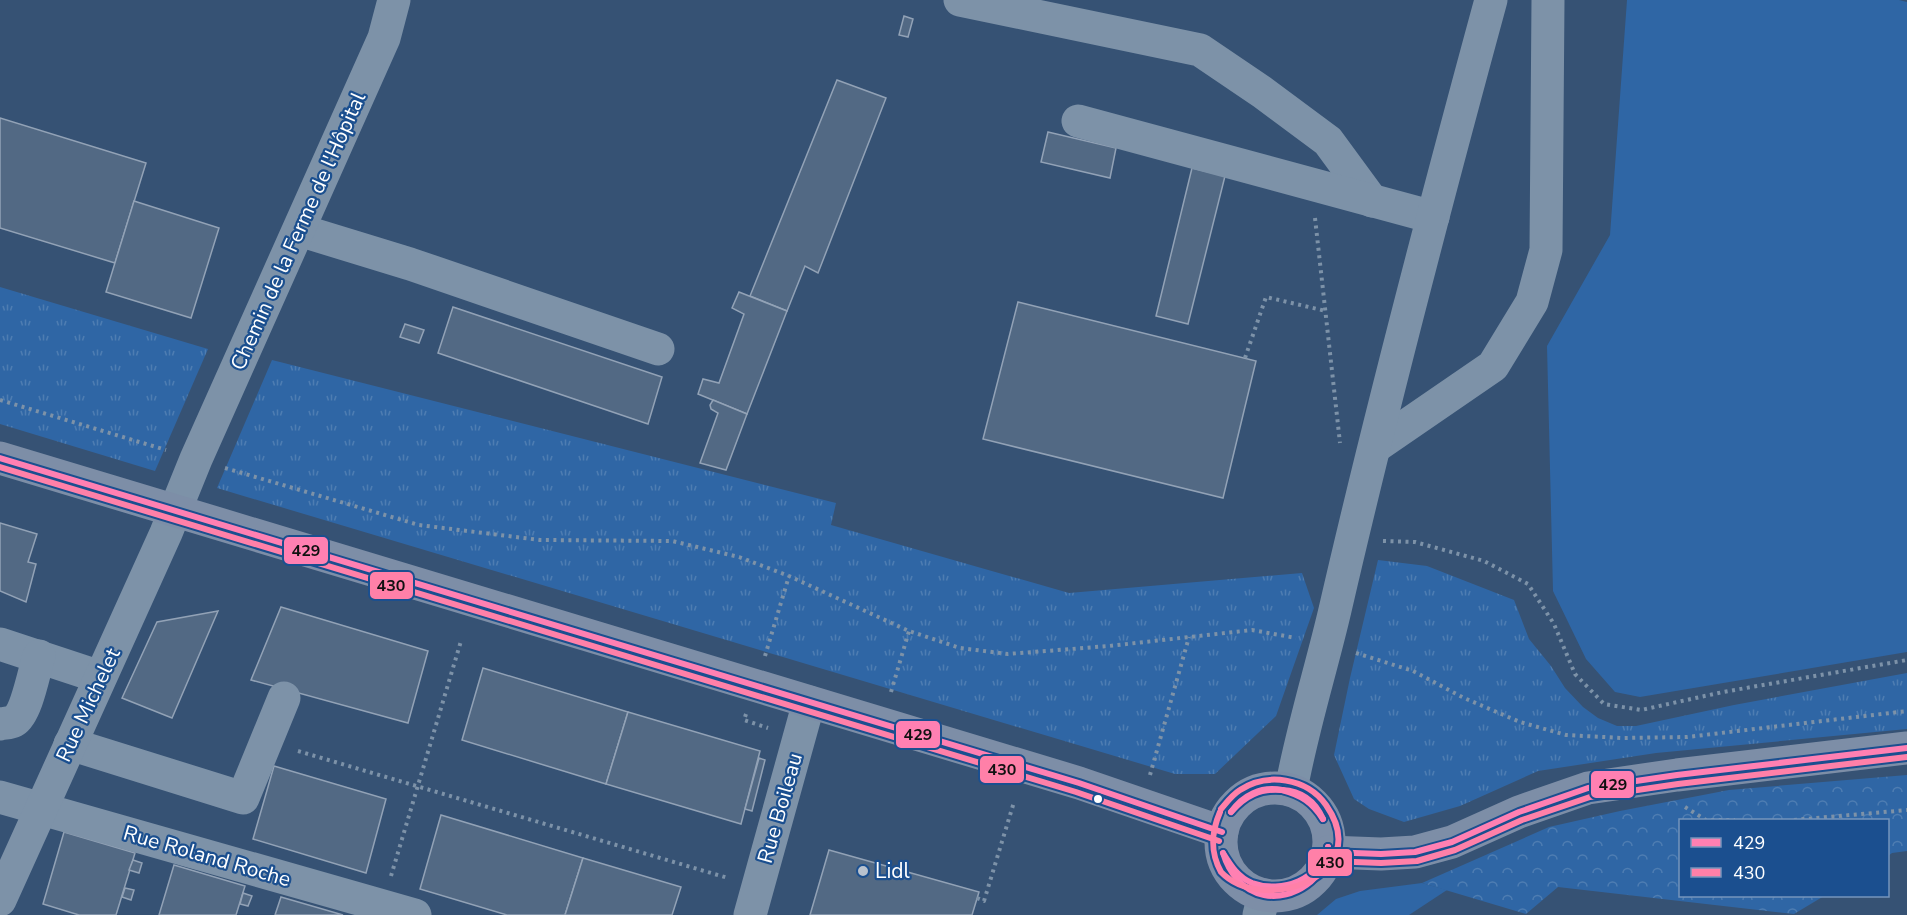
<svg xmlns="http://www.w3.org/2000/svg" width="1907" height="915" viewBox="0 0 1907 915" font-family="'Nunito Sans',sans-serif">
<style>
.grass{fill:#2f66a5}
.forest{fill:url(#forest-crowns)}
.park{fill:url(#park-tufts)}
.building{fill:#526984;stroke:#92a2b6;stroke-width:1.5}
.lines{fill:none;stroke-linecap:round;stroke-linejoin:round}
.path{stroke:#7d92a8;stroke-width:4;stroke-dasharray:3 4.5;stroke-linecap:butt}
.minor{stroke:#7d92a8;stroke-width:33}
.major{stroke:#7d8ea7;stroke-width:33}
.bus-1-casing{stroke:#1b4f8f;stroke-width:10}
.bus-2-casing{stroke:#1b4f8f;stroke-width:10}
.bus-1{stroke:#ff80b2;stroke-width:6}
.bus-2{stroke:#ff80a8;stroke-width:6}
.bus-dot{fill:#fff;stroke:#1b4f8f;stroke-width:2}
.poi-dot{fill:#b9c2ce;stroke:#1b4f8f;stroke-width:2}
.labels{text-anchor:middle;stroke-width:4.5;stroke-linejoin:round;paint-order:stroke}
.street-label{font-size:21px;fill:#fff;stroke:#1b4f8f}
.poi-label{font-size:21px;fill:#fff;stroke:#1b4f8f;text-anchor:start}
.line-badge{stroke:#1b4f8f;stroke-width:2}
.pale-badge-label{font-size:16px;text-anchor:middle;font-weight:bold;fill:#111}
</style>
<defs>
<pattern id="forest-crowns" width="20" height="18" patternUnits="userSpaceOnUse" patternTransform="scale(1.5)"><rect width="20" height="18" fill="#2f66a5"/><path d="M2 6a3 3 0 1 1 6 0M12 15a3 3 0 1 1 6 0" fill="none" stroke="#4e7db2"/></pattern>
<pattern id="park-tufts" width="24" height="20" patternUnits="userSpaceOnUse" patternTransform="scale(1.5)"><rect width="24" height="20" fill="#2f66a5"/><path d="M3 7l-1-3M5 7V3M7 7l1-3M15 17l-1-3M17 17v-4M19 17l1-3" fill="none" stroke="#4e7db2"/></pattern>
</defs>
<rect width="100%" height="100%" fill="#365274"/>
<g class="grass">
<path d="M1627 0H1899L1907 2V652L1640 697 1615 692 1586 659 1553 591 1547 346 1610 235Z"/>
<path d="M1422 883 1447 890 1409 915H1317L1336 899 1360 891Z"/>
</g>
<path class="forest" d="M1907 775V851L1892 853 1888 856V820H1680V896H1824L1794 914 1558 887 1526 914 1422 883 1549 827 1620 811 1729 790Z"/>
<g class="park">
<path d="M0 287 208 349 155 471 0 424Z"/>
<path d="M272 360 836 503 831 525 1069 593 1302 573 1314 608 1276 716 1215 774H1175L217 488Z"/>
<path d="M1378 560 1427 566 1514 600 1529 639 1551 666 1565 688 1583 707 1598 718 1617 726H1636L1734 705 1907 673V729L1656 753 1538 771 1460 806 1404 822 1369 809 1354 799 1334 755 1350 678Z"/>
</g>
<g class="building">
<path d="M904 16 913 19 908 37 899 35Z"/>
<path d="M837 80 886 98 818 273 805 266 787 311 750 296Z"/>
<path d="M0 118 146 163 115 263 0 228Z"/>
<path d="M1048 132 1116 148 1110 178 1041 162Z"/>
<path d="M1192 168 1225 176 1188 324 1156 316Z"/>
<path d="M134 201 219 228 191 318 106 292Z"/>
<path d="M739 292 787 311 747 414 698 394 703 379 719 383 744 314 732 308Z"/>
<path d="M1018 302 1256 361 1223 498 983 439Z"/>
<path d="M453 307 662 377 648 424 438 353Z"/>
<path d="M405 324 424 330 419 343 400 337Z"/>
<path d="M713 400 747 414 726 470 700 463 718 413 711 409 710 405Z"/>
<path d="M0 523 37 534 28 562 36 564 26 602 0 591Z"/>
<path d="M281 607 428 651 408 723 251 680Z"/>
<path d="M218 611 172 718 122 698 157 622Z"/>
<path d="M483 668 628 712 606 784 462 740Z"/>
<path d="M628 712 760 751 741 824 606 784Z"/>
<path d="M759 758 765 760 752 811 745 809Z"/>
<path d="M274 766 386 799 366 873 253 839Z"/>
<path d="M441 815 583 858 565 915H507L420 889Z"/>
<path d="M64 832 135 853 116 915H79L43 904Z"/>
<path d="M829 850 979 892 972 915H810Z"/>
<path d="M583 858 681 887 672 915H565Z"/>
<path d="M133 860 142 863 139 873 129 870Z"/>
<path d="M174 865 245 886 236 915H159Z"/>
<path d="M125 888 134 890 131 900 122 897Z"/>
<path d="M243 893 252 896 248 906 240 904Z"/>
<path d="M281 897 343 915H275Z"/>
</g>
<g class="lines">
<g class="path">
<path d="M1315 218 1340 443"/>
<path d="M1245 358 1266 297 1326 311"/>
<path d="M0 400 166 450"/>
<path d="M225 468 419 525 540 540 672 541 739 557 789 576 909 631 960 648 1008 654 1109 646 1252 630 1296 638"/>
<path d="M1383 541 1415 542 1484 561 1528 584 1554 624 1575 674 1604 704 1641 710 1723 692 1907 660"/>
<path d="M1356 653 1413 671 1464 698 1520 722 1566 735 1622 738 1687 737 1907 711"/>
<path d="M765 656 789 576"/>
<path d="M891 692 909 631"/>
<path d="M746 714 744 720 768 728"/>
<path d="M298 751 728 878"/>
<path d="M1150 775 1189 637"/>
<path d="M1685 807 1706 820H1735"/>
<path d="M1794 820 1907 810"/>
<path d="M391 876 461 641"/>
<path d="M977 898 984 901 1014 802"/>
</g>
<g class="minor">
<path d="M960 0 1200 50 1262 92 1328 141 1372 201"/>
<path d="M1078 121 1433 217"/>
<path d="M299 230 410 264 658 349"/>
<path d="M1375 447 1493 366 1532 302 1546 250 1548 0"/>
<path d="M0 644 100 677"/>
<path d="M0 724C5 723 10 723 14 721 27 713 34 671 39 656"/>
<path d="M70 744 243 798 284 698"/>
<path d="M1291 790C1302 729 1321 670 1335 610 1382 406 1436 202 1491 0"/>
<path d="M0 797 415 915"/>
<path d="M0 900 166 533 196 459 384 38 394 0"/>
<path d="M750 915 809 702"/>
<path d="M1259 915 1264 895"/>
</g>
<g class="major">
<path d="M0 458 1079 783 1222 832"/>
<circle cx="1275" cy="842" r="54"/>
<path d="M1328 852 1381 854 1415 852 1452 842 1519 812 1588 788 1677 775 1907 748"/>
</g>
<g class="bus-1-casing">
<g id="bus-1">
<path d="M0 458 1079 783 1222 832"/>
<path d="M1282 790C1301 791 1315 801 1323 819"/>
<path d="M1282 790C1301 795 1312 802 1323 819"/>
<path d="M1231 812C1243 795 1261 786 1282 790"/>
<path d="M1231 812C1245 796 1260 788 1282 790"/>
<path d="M1328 852 1381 854 1415 852 1452 842 1519 812 1588 788 1677 775 1907 748"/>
<path d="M1223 853C1231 866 1238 877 1252 883 1282 894 1321 879 1328 847"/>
<path d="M1223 853C1229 873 1243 891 1264 895 1293 901 1327 878 1328 847"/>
</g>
</g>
<g class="bus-2-casing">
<g id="bus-2">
<path d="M0 467 1076 792 1219 841"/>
<path d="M1220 812C1211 833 1210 852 1221 872 1262 915 1376 877 1326 805 1307 778 1267 772 1240 790 1232 795 1227 802 1221 809"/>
<path d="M1328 861 1381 863 1417 861 1455 850 1522 820 1590 797 1678 784 1907 757"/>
</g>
</g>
<use href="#bus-1" class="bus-1"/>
<use href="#bus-2" class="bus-2"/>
</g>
<circle class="bus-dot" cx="1098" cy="799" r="5"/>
<circle class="poi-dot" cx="863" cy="871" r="6"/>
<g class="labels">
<g class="street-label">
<text transform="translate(298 231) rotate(-66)" y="7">Chemin de la Ferme de l'Hôpital</text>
<text transform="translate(88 705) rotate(-65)" y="7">Rue Michelet</text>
<text transform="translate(780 808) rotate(-74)" y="7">Rue Boileau</text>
<text transform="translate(207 856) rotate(16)" y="7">Rue Roland Roche</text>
</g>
<g class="poi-label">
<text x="875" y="878">Lidl</text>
</g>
</g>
<g class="line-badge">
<rect x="283" y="536" width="46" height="29" rx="6" fill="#ff80b2"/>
<rect x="369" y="571" width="45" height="29" rx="6" fill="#ff80a8"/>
<rect x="895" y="720" width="46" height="29" rx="6" fill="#ff80b2"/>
<rect x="979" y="755" width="46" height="29" rx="6" fill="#ff80a8"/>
<rect x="1590" y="770" width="45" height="29" rx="6" fill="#ff80b2"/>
<rect x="1307" y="848" width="46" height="29" rx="6" fill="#ff80a8"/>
</g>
<g class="pale-badge-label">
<text x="306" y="556">429</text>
<text x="391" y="591">430</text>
<text x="918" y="740">429</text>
<text x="1002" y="775">430</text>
<text x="1613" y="790">429</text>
<text x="1330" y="868">430</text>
</g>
<rect x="1679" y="819" width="210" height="78" fill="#1b4f8f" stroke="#7695bc" stroke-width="1.5"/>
<rect x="1691" y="838" width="30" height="9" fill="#ff80b2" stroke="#7695bc" stroke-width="1.5"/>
<text x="1733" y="849" font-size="18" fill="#ffffff">429</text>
<rect x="1691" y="868" width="30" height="9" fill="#ff80a8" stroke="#7695bc" stroke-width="1.5"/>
<text x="1733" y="879" font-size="18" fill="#ffffff">430</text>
</svg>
